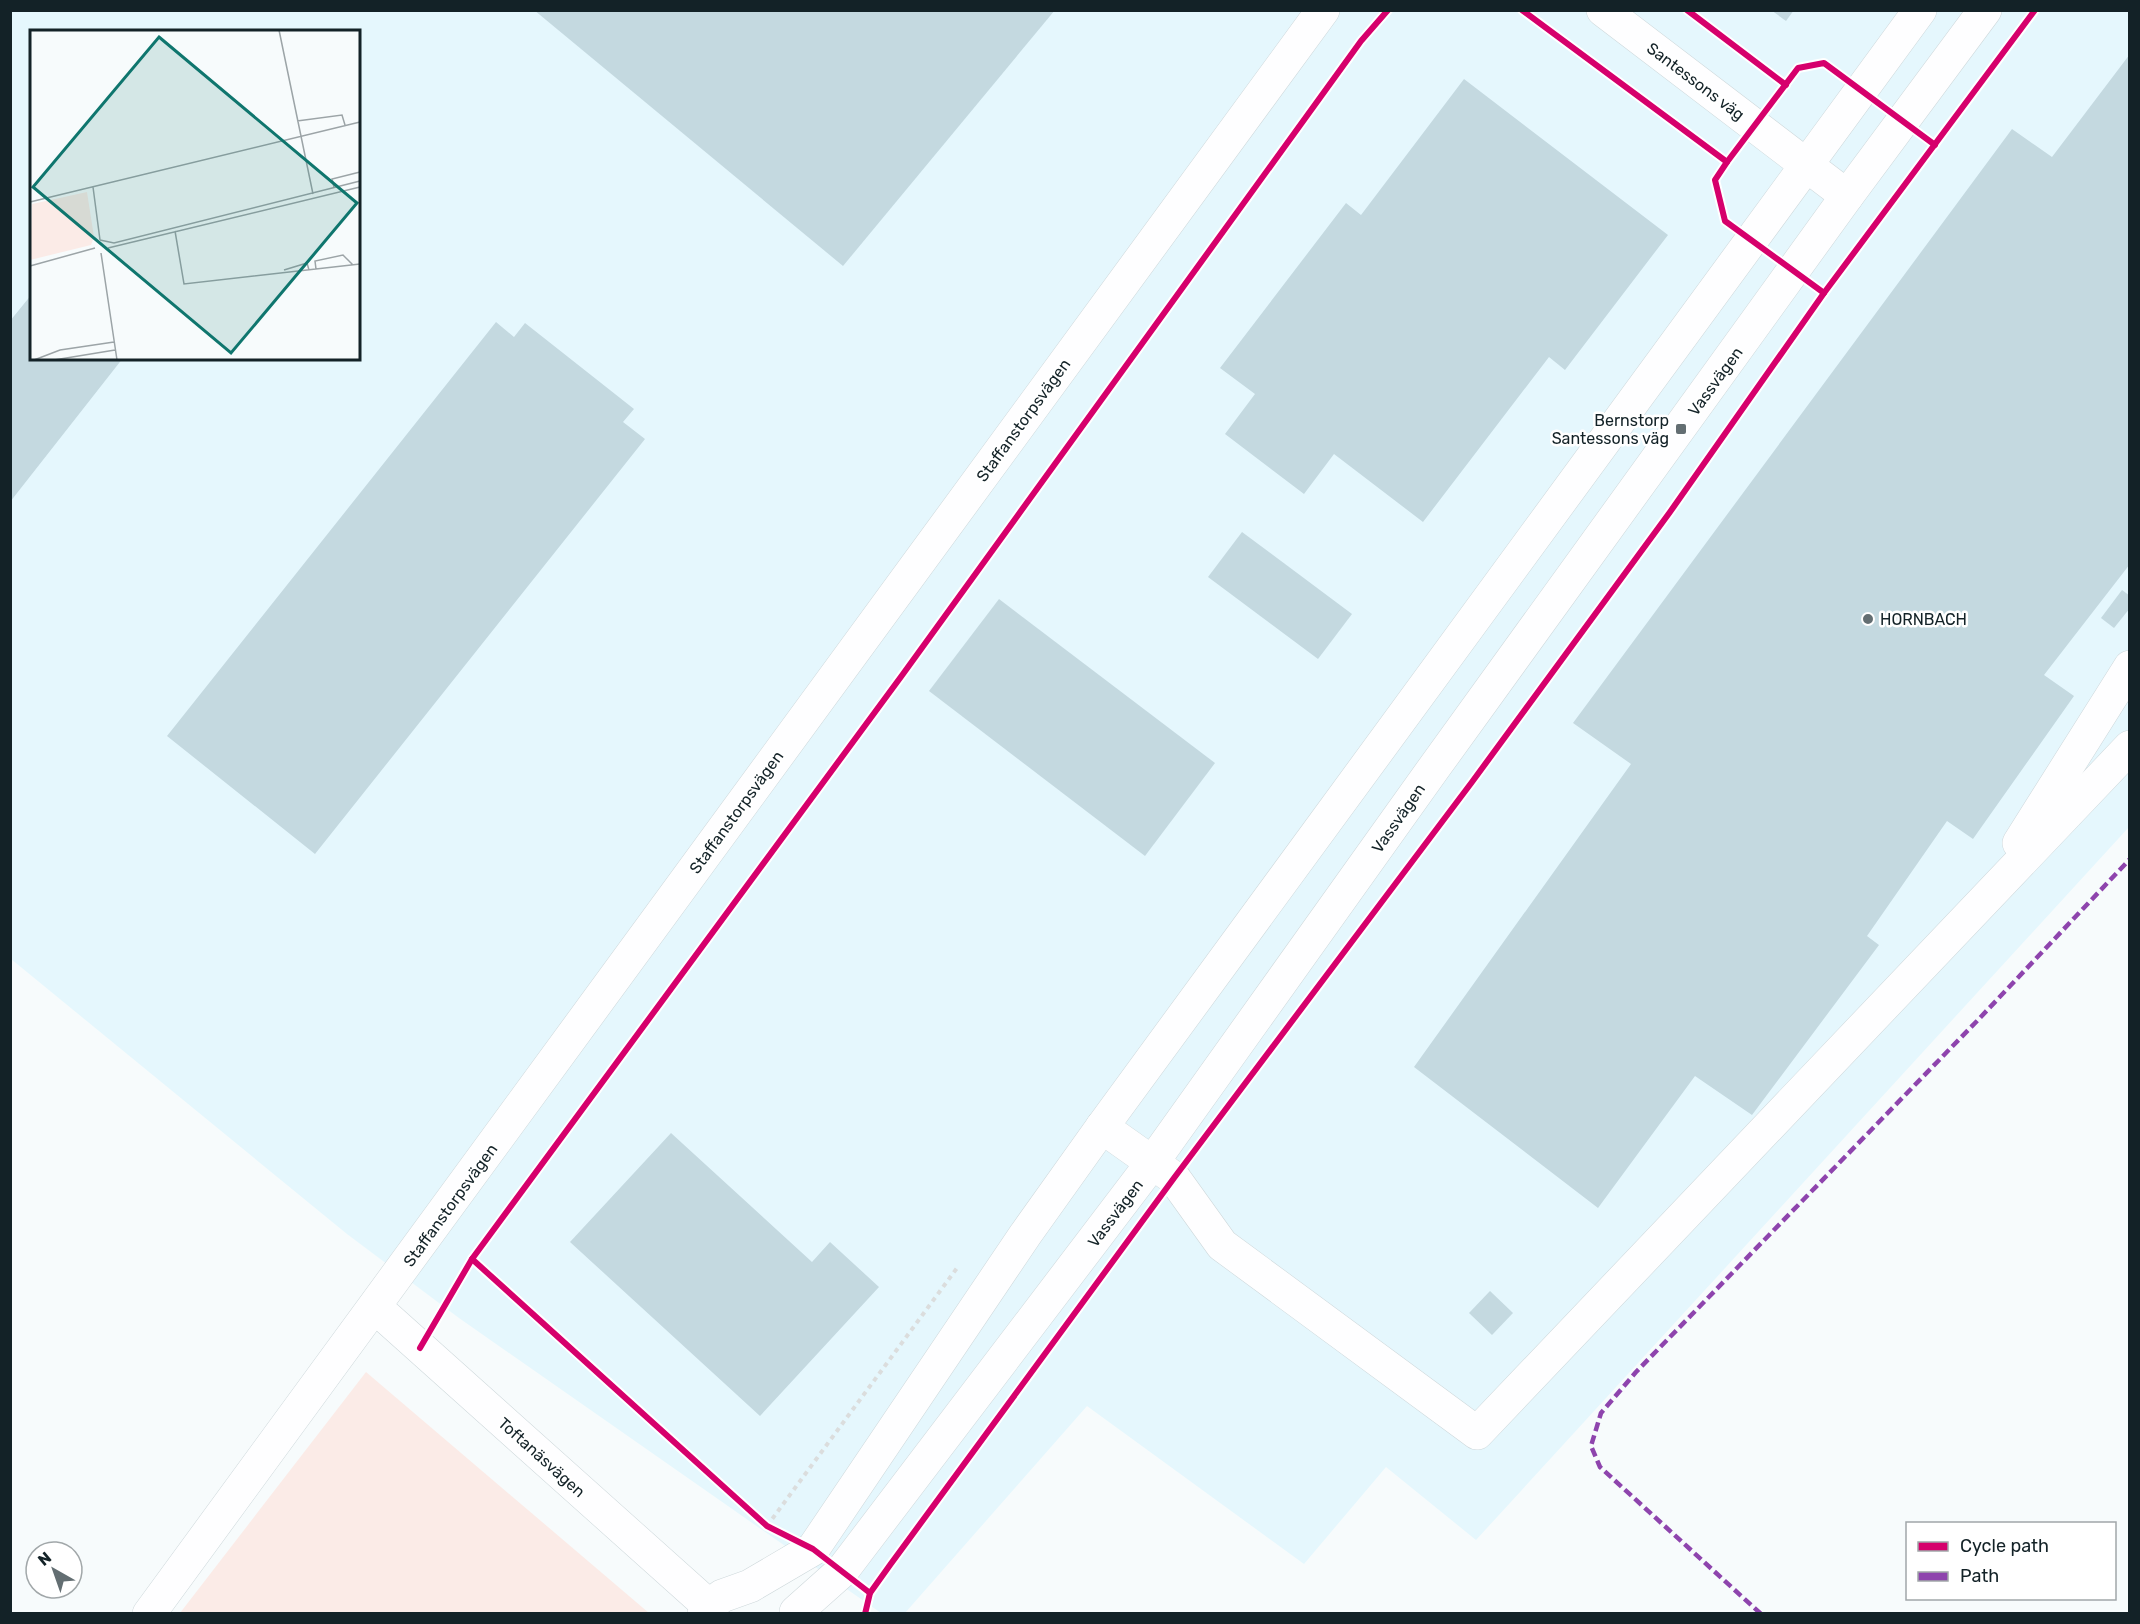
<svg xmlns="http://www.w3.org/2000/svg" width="2140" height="1624" viewBox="0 0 2140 1624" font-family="Rubik,sans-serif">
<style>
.built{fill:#e5f7fd;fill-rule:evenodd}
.green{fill:#fbebe7}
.building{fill:#c4d9e0}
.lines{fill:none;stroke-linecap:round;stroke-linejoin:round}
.minor-casing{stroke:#ced8db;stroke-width:34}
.path{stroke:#dbdddd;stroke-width:4;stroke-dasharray:4.5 4.5;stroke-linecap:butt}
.minor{stroke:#fefeff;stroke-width:33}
.quiet{stroke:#8e44ad;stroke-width:4.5;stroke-dasharray:9 4.5;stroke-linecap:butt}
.cycleway-casing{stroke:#fff;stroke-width:10}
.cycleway{stroke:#d6006c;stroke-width:6}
.poi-dot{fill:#636e72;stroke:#fff;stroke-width:2}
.labels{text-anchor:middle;stroke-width:5;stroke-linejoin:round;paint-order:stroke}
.street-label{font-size:16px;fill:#132227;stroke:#fff}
.poi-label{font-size:16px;fill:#132227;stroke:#fff;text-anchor:end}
.inset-road{fill:none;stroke:#9ca4a7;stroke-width:1.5}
.view{fill:#0f766e;fill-opacity:0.15;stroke:#0f766e;stroke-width:3}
.inset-edge{fill:none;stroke:#132227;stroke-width:3}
</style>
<rect width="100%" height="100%" fill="#f7fbfc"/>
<path class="built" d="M10 11H2129V827L1476 1540 1386 1467 1304 1564 1087 1406 905 1613H881L459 1318 347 1234 11 959ZM32 32H358V358H32Z"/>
<path class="green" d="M366 1372 649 1613H180Z"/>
<g class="building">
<path d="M534 10H1055L843 266Z"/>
<path d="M1771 10H1794L1786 21Z"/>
<path d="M2130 54V564L2044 675 2074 696 1973 839 1947 821 1867 936 1879 945 1752 1115 1695 1076 1598 1208 1414 1067 1631 764 1573 723 2012 129 2052 157Z"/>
<path d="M1464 79 1668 235 1565 370 1549 357 1423 522 1334 454 1304 494 1225 434 1255 394 1220 368 1346 203 1361 215Z"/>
<path d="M32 294V358H123L10 502V321Z"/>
<path d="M496 322 514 337 525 323 634 409 623 422 645 439 315 854 167 736Z"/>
<path d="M1242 532 1352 614 1318 659 1208 577Z"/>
<path d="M2122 590 2130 596V608L2114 628 2101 618Z"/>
<path d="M999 599 1215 763 1145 856 929 691Z"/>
<path d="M671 1133 812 1262 830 1242 879 1287 760 1416 570 1242Z"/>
<path d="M1490 1291 1513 1313 1492 1335 1469 1313Z"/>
</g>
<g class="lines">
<g class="minor-casing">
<g id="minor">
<path d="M1603 10 1847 196"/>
<path d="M2019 843 2130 667"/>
<path d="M1102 1127 1174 1178 1222 1245 1477 1433 2130 747"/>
<path d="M375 1307 709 1606"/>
<path d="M796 1612 842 1571 1152 1163 1436 765 1847 196 1985 10"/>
<path d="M149 1614 1323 10"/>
<path d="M704 1614 709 1606 722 1596 750 1586 813 1549 1025 1235 1102 1127 1920 10"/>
</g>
</g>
<path class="path" d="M767 1526 957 1268"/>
<use href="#minor" class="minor"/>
<path class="quiet" d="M1761 1614 1600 1467 1591 1446 1601 1413 1636 1372 1977 1021 2130 859"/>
<g class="cycleway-casing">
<g id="cycleway">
<path d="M1522 10 1727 162 1715 180 1725 221 1824 293"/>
<path d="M1687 10 1786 85"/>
<path d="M1727 162 1798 68 1824 63 1935 145"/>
<path d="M472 1259 767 1526 813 1549 870 1593"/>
<path d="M420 1348 472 1259 903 674 1361 41 1388 10"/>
<path d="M865 1614 870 1593 890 1565 1174 1178 1472 782 1670 512 1824 293 2035 10"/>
</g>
</g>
<use href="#cycleway" class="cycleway"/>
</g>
<g class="poi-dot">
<rect x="1675" y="423" width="12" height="12" rx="3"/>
<circle cx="1868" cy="619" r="6"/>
</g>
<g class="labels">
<g class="street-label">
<text transform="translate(1696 81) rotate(37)" y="6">Santessons väg</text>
<text transform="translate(1715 381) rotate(-54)" y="6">Vassvägen</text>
<text transform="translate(1023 420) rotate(-54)" y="6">Staffanstorpsvägen</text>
<text transform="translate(736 812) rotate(-54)" y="6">Staffanstorpsvägen</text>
<text transform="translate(1398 818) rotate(-55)" y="6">Vassvägen</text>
<text transform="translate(450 1205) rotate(-54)" y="6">Staffanstorpsvägen</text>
<text transform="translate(1115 1213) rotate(-53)" y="6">Vassvägen</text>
<text transform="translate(542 1457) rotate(42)" y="6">Toftanäsvägen</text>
</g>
<g class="poi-label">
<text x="1669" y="426">Bernstorp<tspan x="1669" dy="18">Santessons väg</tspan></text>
<text x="1880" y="625" text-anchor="start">HORNBACH</text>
</g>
</g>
<g transform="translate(30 30)">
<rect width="330" height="330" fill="#f7fbfc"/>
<path d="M57 162 64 207 61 215 0 230 2 174Z" fill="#fbebe7"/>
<path class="inset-road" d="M249 0 283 164M267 91 312 85 315 95M63 157 70 210M304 157 302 149 330 142M0 172 330 92M145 201 154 254 330 234M70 210 84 213 330 151M78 218 330 157M71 223 87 330M0 236 65 218M286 239 285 231 313 225 323 235M254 240 277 233 279 240M4 330 30 320 84 312M24 330 85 320"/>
<path class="view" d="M129 7 327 173 201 323 3 157Z"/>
<rect width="330" height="330" class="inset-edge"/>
</g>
<rect width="2140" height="1624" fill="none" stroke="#132227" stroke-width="24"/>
<rect x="1906" y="1522" width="210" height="78" fill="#ffffff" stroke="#a1a7a9" stroke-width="1.5"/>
<rect x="1918" y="1542" width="30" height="9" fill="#d6006c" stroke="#a1a7a9" stroke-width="1.5"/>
<text x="1960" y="1552" font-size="18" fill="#132227">Cycle path</text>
<rect x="1918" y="1572" width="30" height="9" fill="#8e44ad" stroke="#a1a7a9" stroke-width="1.5"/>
<text x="1960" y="1582" font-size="18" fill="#132227">Path</text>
<g transform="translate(54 1570) rotate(320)"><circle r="28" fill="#ffffff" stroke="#a1a7a9" stroke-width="1.5"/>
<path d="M0-4.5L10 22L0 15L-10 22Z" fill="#636e72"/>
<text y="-9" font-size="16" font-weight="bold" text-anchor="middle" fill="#132227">N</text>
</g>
</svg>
